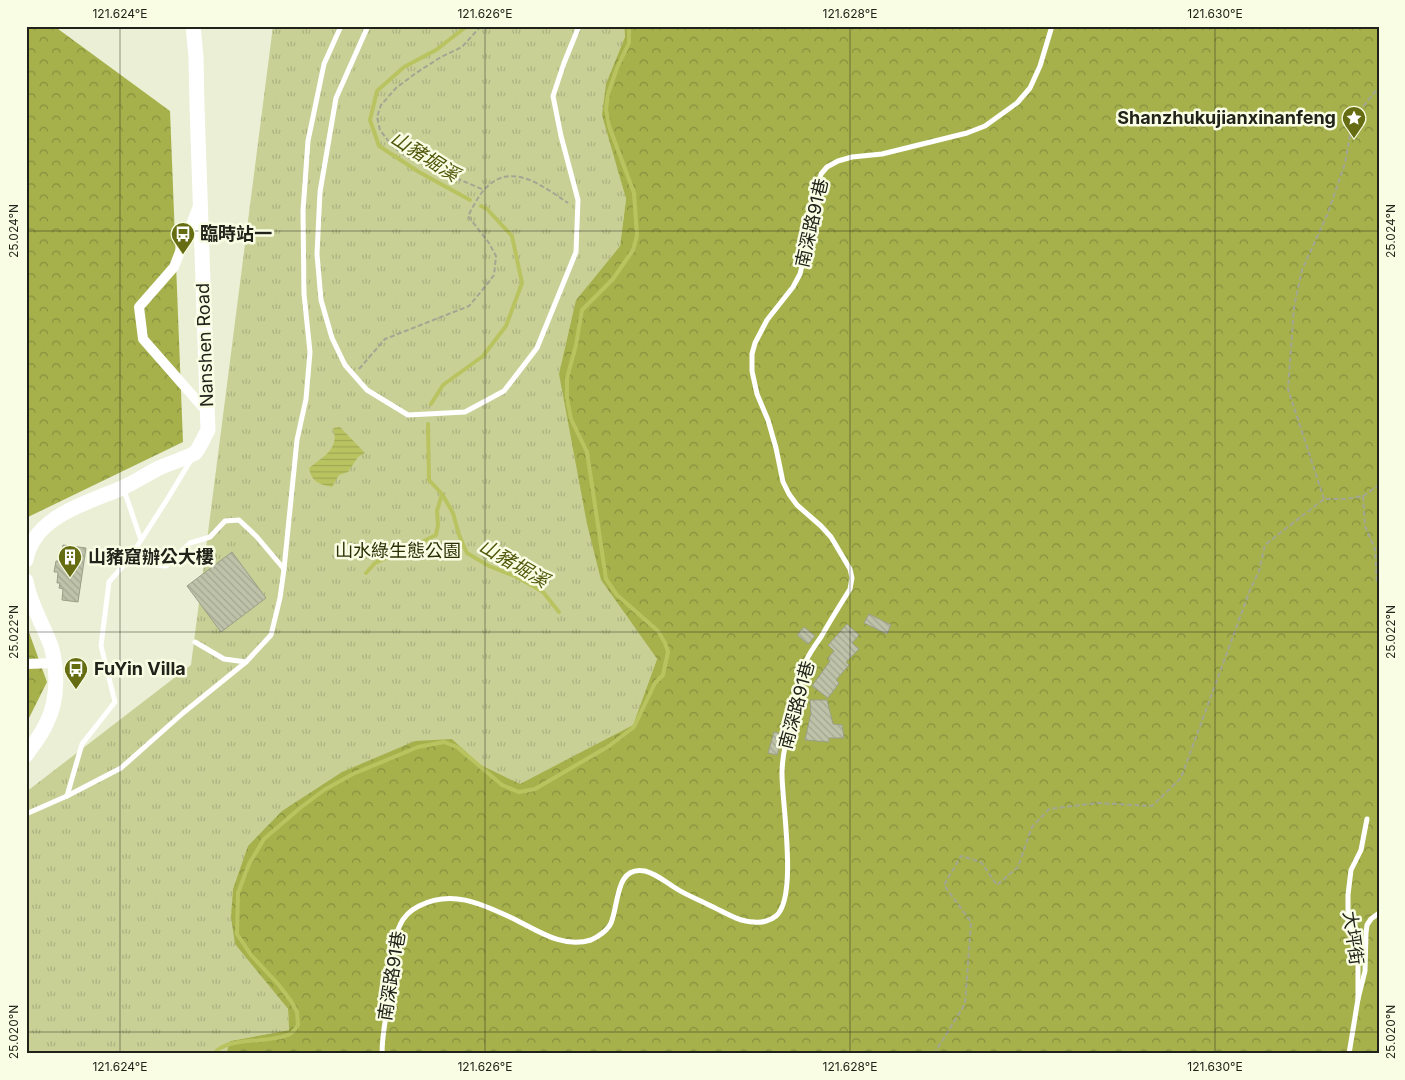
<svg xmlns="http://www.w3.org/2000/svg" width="1405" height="1080" viewBox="0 0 1405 1080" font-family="Inter,'Noto Sans TC',sans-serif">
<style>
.grass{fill:url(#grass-tufts)}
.forest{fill:url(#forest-crowns)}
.water{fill:url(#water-rules)}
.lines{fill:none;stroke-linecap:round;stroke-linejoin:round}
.stream{stroke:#b9c460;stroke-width:4}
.building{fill:url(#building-back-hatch);stroke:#9b9f87}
.path{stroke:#a3a692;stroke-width:2;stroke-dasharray:5 2.5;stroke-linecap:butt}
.service{stroke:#fff;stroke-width:5}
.minor{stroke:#fff;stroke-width:10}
.secondary{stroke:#fff;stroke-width:15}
.ticks{fill:none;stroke:#212219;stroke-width:1;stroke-opacity:0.45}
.labels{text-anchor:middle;stroke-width:5;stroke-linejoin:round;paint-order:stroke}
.poi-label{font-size:18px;font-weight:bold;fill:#212219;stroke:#f9fde3;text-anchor:start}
.street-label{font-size:18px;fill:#212219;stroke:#f9fde3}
.park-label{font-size:18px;fill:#2b2f03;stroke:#f9fde3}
.water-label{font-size:19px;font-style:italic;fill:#505609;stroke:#f9fde3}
.neatline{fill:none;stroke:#212219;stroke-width:2}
.ticks-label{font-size:12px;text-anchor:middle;fill:#212219}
</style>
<defs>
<pattern id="grass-tufts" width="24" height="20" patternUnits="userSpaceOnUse" patternTransform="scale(1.25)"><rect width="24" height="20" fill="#c8d096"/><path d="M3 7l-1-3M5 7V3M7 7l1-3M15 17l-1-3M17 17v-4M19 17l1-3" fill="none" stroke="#acb281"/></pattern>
<pattern id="forest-crowns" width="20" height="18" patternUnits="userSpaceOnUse" patternTransform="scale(1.25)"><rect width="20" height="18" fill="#a6b14c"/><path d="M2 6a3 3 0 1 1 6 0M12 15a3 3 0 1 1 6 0" fill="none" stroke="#87903e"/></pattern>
<pattern id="water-rules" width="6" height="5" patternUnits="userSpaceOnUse" patternTransform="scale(1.25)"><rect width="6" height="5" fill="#b9c460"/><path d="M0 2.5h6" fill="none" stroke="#9fa853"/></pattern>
<pattern id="building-back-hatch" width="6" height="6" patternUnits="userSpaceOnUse" patternTransform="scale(1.25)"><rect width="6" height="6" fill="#bec2a9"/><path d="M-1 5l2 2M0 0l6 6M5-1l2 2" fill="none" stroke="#a3a691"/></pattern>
</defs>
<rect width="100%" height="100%" fill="#ebefd6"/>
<path class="grass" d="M273 26H624L625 37 603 115 626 199 620 246 576 300 601 580 657 659 633 725 520 785 481 765 452 739 268 984 288 1009 289 1030 230 1041 226 1054H26V792L191 665Z"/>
<g class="forest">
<path d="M26 26H54L170 111 183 442 26 518Z"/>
<path d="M624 26H1379V1054H226L230 1041 289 1030 288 1009 235 944 231 917 233 889 248 846 282 811 342 772 415 741 452 739 481 765 520 784 633 725 657 659 601 580 587 524 559 374 576 300 620 246 626 199 602 115 606 84 625 37Z"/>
<path d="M26 624 47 682 26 724Z"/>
</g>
<path class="water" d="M340 427 365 453 358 457 348 472 339 475 332 487C318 484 312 482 309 468 323 457 340 449 333 428Z"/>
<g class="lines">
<g class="stream">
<path d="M467 26 436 50 404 67 377 91 370 120 379 146 419 172 470 200"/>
<path d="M431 404 443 385 483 356 506 326 522 283 512 236 487 209 481 206"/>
<path d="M428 424 429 480 442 494 453 513 459 535 467 553 489 566 517 577 543 592 559 612"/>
<path d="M366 573 375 563 400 551 417 554 420 543 436 535 438 525 437 511 442 494"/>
<path d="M214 1054C225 1036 271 1044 290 1034 294 1032 296 1028 298 1025L297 1012 291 1001 278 984 251 955 237 934 238 893 249 864 264 839 300 808 324 790 353 774 418 747 444 742 457 747 502 785 519 792 535 789 609 746 634 727 655 683 663 675 668 652 665 643 658 631 617 595 606 579 587 452 571 419 567 398V378L576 345 582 310 613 279 633 250 637 236 634 193 609 126 606 109 608 94 617 68 629 43V26"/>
</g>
</g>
<g class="building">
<path d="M63 545 86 548 78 602 62 600 63 589 59 588 60 583H57L58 572H54L56 561H60Z"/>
<path d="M232 552 266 598 221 632 187 586Z"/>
<path d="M869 614 891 625 887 634 864 623Z"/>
<path d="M847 624 859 635 852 643 859 649 846 662 849 665 836 680 839 683 828 698 812 686 830 661 828 658 834 651 828 645Z"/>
<path d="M804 627 815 636 808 644 797 635Z"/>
<path d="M810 700H827L833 724 842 725 844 738H829V742L805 740 811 713Z"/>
<path d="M774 732 783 734 777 755 768 753Z"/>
</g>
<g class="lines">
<g class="path">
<path d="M481 26 462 47 441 57 416 73 396 88 381 105 377 117 380 130 393 147 407 157 484 190"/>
<path d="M359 369 385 339 469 306 484 288 494 275 496 256 489 243 468 216C473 207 478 196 485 189 511 160 544 187 568 203"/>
<path d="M1363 496 1365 526 1375 549 1377 583 1379 585"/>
<path d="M1324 499 1288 389 1294 307 1302 270 1328 213 1345 163 1353 119 1379 87"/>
<path d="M934 1054 965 1004 971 922 944 885 961 856 981 862 997 885 1018 867 1032 827 1049 809 1097 803 1152 806 1181 778 1250 590 1259 571 1265 545 1280 533 1324 499H1346L1363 496 1379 485"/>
</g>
<g class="service">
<path d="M368 26 336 98 320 192 317 254 321 300 332 338 345 365 367 390 408 415 465 412 504 391 537 348 576 252 578 200 561 136 553 96 564 63 579 26"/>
<path d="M124 490 141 540"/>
<path d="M129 559 143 564 166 566 190 543 210 537 225 521 239 520 257 537 284 569 297 440 306 399 310 352 304 294 303 211 308 141 324 64 341 26"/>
<path d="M195 642 224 659 246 662 271 635 280 598 284 569"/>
<path d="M67 796 121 768 183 713 246 662"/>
<path d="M26 814 67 796 82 744 115 702 101 646 109 582 129 559 168 498 191 460"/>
<path d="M1358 999V965L1355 946 1348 921V895L1351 870 1361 850 1367 819"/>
<path d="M382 1054C382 1030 388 1008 391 985 393 967 392 941 400 925 404 916 411 910 419 906 452 889 482 904 512 918 537 930 562 949 591 940 598 937 608 930 611 923 619 905 615 865 645 871 657 874 667 883 677 889 688 896 700 900 711 906 724 912 739 922 754 922 761 923 770 921 776 916 798 898 782 803 782 774 782 745 794 716 800 688 802 679 802 669 806 661 810 652 816 644 821 637 830 621 840 605 850 589L852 578 850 569 831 537 821 526 797 505 789 494 783 482 776 448 768 420 757 394 752 371V354L755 343 767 320 793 287 800 274 808 241 816 221 818 208 819 182 821 174 827 167 838 161 852 157 882 154 967 133 985 126 1017 103 1030 88 1040 66 1052 26"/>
<path d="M1349 1054 1358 999 1365 971 1366 933 1367 925 1371 919 1379 913"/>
</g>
<g class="minor">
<path d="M198 206 174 267 139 307 143 339 207 412"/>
<path d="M26 664 54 663"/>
</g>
<g class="secondary">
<path d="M26 560C34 516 87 503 122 488 135 482 147 474 159 468 167 464 189 457 195 453 199 449 205 435 208 430L197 106 196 57 193 26"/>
<path d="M26 581C30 604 43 624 51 646 58 669 58 700 47 722 42 734 34 744 26 755"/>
</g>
</g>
<path class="ticks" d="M120 26V1054M485 26V1054M850 26V1054M1215 26V1054M26 231H1379M26 632H1379M26 1032H1379"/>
<defs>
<g id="sight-pin" transform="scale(1.25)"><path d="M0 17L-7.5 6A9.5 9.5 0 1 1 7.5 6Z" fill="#656c11" stroke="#f9fde3"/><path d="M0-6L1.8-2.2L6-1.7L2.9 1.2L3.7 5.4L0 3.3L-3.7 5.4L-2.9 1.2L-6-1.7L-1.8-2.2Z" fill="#fff"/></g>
<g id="bus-pin" transform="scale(1.25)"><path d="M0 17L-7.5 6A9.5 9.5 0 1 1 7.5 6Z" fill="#656c11" stroke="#f9fde3"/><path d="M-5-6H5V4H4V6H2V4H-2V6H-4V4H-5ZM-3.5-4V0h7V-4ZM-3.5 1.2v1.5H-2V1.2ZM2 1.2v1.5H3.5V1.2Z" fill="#fff"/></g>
<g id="building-pin" transform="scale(1.25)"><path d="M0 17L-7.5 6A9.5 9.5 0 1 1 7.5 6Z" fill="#656c11" stroke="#f9fde3"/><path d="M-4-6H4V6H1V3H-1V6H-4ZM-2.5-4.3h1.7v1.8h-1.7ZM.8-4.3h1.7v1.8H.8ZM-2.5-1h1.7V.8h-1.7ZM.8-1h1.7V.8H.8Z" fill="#fff"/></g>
</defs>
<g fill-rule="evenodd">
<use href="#sight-pin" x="1354" y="118"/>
<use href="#bus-pin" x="183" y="234"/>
<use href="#building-pin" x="70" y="557"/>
<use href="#bus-pin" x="76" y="669"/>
</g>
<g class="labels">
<g class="poi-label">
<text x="1336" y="124" text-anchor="end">Shanzhukujianxinanfeng</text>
<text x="200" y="240">臨時站一</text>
<text x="88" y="563">山豬窟辦公大樓</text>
<text x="94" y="675">FuYin Villa</text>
</g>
<g class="street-label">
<text transform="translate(812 223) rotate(-77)" y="6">南深路91巷</text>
<text transform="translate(205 345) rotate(-92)" y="6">Nanshen Road</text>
<text transform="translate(797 705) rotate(-75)" y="6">南深路91巷</text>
<text transform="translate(1353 938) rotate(82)" y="6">大坪街</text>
<text transform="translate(392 976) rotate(-81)" y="6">南深路91巷</text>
</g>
<g class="park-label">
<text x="398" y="557">山水綠生態公園</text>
</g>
<g class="water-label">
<text transform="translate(425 156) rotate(32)" y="7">山豬堀溪</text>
<text transform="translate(514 563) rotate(30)" y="7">山豬堀溪</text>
</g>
</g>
<rect width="1405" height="1080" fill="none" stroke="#f9fde3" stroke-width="55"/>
<rect x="28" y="28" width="1350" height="1024" class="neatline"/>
<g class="ticks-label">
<text x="120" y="18">121.624°E</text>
<text x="485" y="18">121.626°E</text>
<text x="850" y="18">121.628°E</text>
<text x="1215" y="18">121.630°E</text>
<text transform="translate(14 231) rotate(-90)" y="4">25.024°N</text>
<text transform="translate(1391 231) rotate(-90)" y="4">25.024°N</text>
<text transform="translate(14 632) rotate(-90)" y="4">25.022°N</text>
<text transform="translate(1391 632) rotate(-90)" y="4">25.022°N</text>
<text transform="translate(14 1032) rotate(-90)" y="4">25.020°N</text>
<text transform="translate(1391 1032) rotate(-90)" y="4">25.020°N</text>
<text x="120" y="1071">121.624°E</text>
<text x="485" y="1071">121.626°E</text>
<text x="850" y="1071">121.628°E</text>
<text x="1215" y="1071">121.630°E</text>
</g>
</svg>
